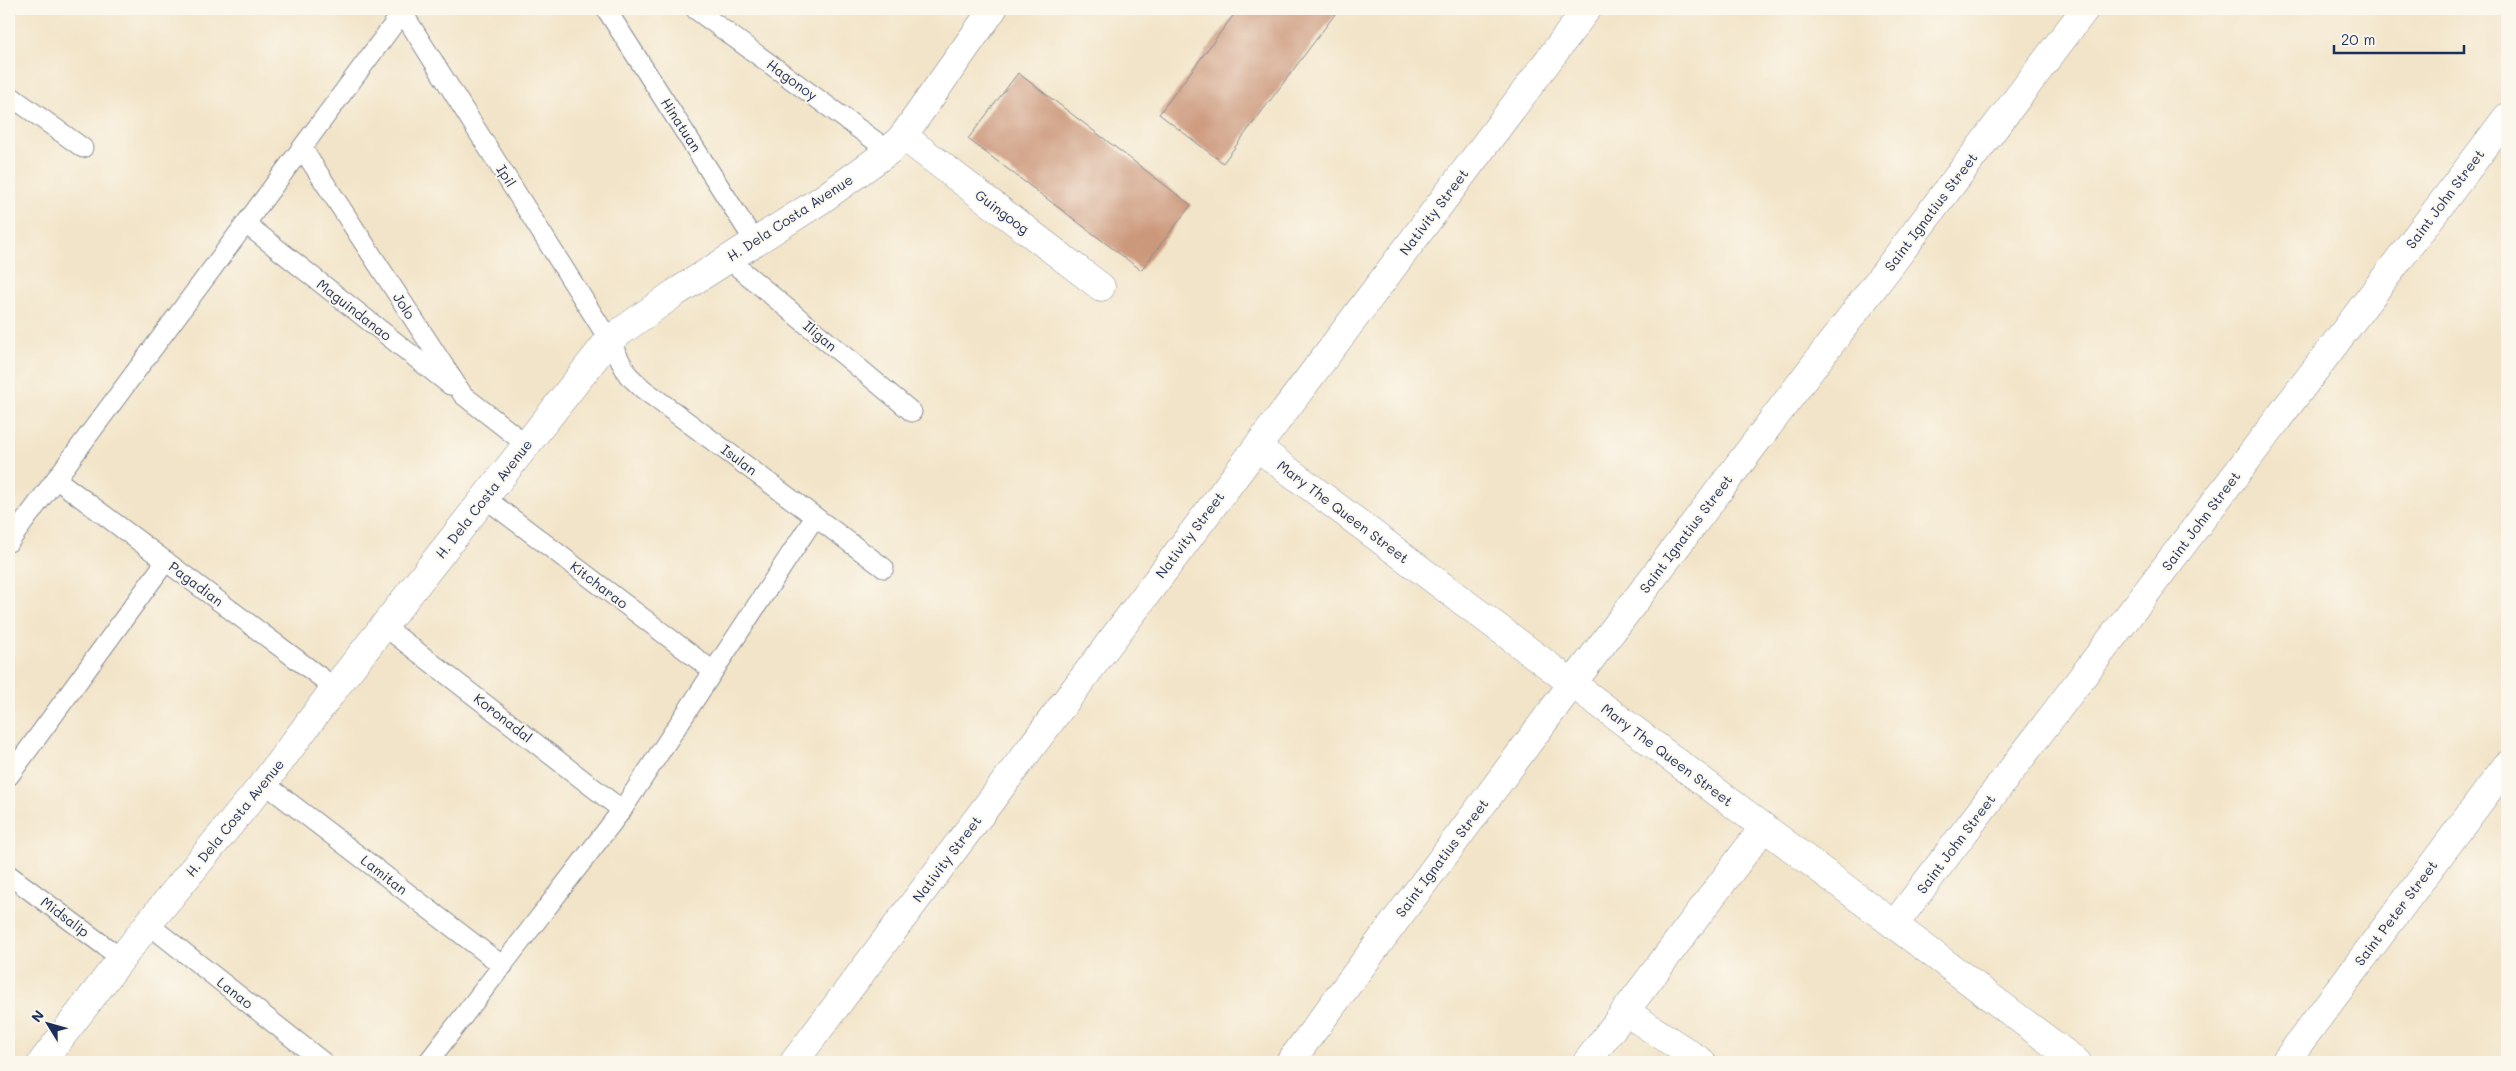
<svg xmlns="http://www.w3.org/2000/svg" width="2516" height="1071" viewBox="0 0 2516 1071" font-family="Mali,sans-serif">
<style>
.building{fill:#cc987b}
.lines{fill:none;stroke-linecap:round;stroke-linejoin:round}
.lane-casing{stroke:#868a93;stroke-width:21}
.street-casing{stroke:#868a93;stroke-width:29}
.lane{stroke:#fff;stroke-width:19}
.street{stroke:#fff;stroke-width:28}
.labels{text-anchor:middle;stroke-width:4;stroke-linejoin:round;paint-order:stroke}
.street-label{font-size:14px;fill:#1b2f5e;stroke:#fbf7ec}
</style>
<rect width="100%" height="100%" fill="#fbf7ec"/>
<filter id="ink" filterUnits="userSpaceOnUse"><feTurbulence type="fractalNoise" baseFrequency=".02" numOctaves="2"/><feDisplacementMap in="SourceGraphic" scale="10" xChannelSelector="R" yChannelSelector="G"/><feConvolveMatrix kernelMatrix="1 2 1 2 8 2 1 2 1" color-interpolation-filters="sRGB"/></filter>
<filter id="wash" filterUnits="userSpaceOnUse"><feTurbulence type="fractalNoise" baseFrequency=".0096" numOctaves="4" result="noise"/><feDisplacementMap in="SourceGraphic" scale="20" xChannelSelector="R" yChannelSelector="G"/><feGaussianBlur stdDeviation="1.12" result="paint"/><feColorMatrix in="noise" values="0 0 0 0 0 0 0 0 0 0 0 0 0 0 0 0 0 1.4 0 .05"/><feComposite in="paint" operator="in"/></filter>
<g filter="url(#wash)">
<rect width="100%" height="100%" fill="#f2e4c8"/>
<g id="blocks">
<g class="building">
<path d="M1238 9H1339L1223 163 1159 114Z"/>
<path d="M1018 73 1191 205 1141 270 968 139Z"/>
</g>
</g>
</g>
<g filter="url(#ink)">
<use href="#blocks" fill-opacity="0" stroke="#868a93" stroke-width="1"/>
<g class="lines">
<g class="lane-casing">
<g id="lane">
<path d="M606 9 755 242"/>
<path d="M695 9 889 151"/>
<path d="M403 13 609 340 628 375 643 389 884 568"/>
<path d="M9 95 83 148"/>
<path d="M302 148 463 395 527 445"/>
<path d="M246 224 450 385"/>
<path d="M728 259 912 412"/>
<path d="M56 479 335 688"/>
<path d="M485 498 713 671"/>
<path d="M9 542 405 9"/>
<path d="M384 626 622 810"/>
<path d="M9 776 166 561"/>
<path d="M264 783 503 966"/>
<path d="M9 875 122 959"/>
<path d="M148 924 323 1062"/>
<path d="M428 1062 622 810 815 517"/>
</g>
</g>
<g class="street-casing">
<g id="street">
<path d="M903 136 1101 287"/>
<path d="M1257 447 2077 1062"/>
<path d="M1894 925 2507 117"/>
<path d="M1626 1012 1702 1062"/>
<path d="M42 1062 148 924 264 783 335 688 609 340 675 293 821 200 889 151 903 136 993 9"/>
<path d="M794 1062 1587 9"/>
<path d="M1290 1062 1572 684 2085 9"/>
<path d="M1587 1062 1764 827"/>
<path d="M2285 1062 2507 765"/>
</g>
</g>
<use href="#lane" class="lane"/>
<use href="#street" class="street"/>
</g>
</g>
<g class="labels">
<g class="street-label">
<text transform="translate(792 80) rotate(36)" y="5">Hagonoy</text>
<text transform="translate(681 125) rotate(57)" y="5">Hinatuan</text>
<text transform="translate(506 176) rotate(58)" y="5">Ipil</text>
<text transform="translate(2445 199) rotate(-53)" y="5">Saint John Street</text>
<text transform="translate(1002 212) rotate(37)" y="5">Guingoog</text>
<text transform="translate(1434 212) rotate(-53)" y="5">Nativity Street</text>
<text transform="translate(1931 212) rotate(-53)" y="5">Saint Ignatius Street</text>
<text transform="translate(790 218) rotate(-33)" y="5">H. Dela Costa Avenue</text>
<text transform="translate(404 306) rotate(57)" y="5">Jolo</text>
<text transform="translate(354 310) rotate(38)" y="5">Maguindanao</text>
<text transform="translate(820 336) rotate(40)" y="5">Iligan</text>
<text transform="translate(739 460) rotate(37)" y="5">Isulan</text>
<text transform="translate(484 499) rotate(-52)" y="5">H. Dela Costa Avenue</text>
<text transform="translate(1343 512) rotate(37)" y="5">Mary The Queen Street</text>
<text transform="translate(2201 521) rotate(-53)" y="5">Saint John Street</text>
<text transform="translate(1686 534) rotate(-53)" y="5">Saint Ignatius Street</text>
<text transform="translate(1190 535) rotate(-53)" y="5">Nativity Street</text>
<text transform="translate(196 584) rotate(37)" y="5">Pagadian</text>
<text transform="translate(599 585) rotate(37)" y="5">Kitcharao</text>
<text transform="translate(503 718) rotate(38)" y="5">Koronadal</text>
<text transform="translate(1667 755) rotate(37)" y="5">Mary The Queen Street</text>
<text transform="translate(235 818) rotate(-51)" y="5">H. Dela Costa Avenue</text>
<text transform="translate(1956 844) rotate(-53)" y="5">Saint John Street</text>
<text transform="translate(1442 858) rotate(-53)" y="5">Saint Ignatius Street</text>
<text transform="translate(947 859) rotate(-53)" y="5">Nativity Street</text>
<text transform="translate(384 875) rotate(38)" y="5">Lamitan</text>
<text transform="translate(2396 913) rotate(-53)" y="5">Saint Peter Street</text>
<text transform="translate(65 917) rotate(37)" y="5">Midsalip</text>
<text transform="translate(235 993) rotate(38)" y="5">Lanao</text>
</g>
</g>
<rect width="2516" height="1071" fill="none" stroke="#fbf7ec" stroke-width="30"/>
<g transform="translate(48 1024) rotate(307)" stroke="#fbf7ec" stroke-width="4" paint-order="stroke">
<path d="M0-4L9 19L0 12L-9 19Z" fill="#1b2f5e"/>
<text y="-8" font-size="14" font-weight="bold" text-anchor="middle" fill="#1b2f5e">N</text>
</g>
<path d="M2334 45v8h130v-8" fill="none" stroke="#1b2f5e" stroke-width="2.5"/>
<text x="2341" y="45" font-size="15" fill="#1b2f5e" stroke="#fbf7ec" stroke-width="4" paint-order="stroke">20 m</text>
</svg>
